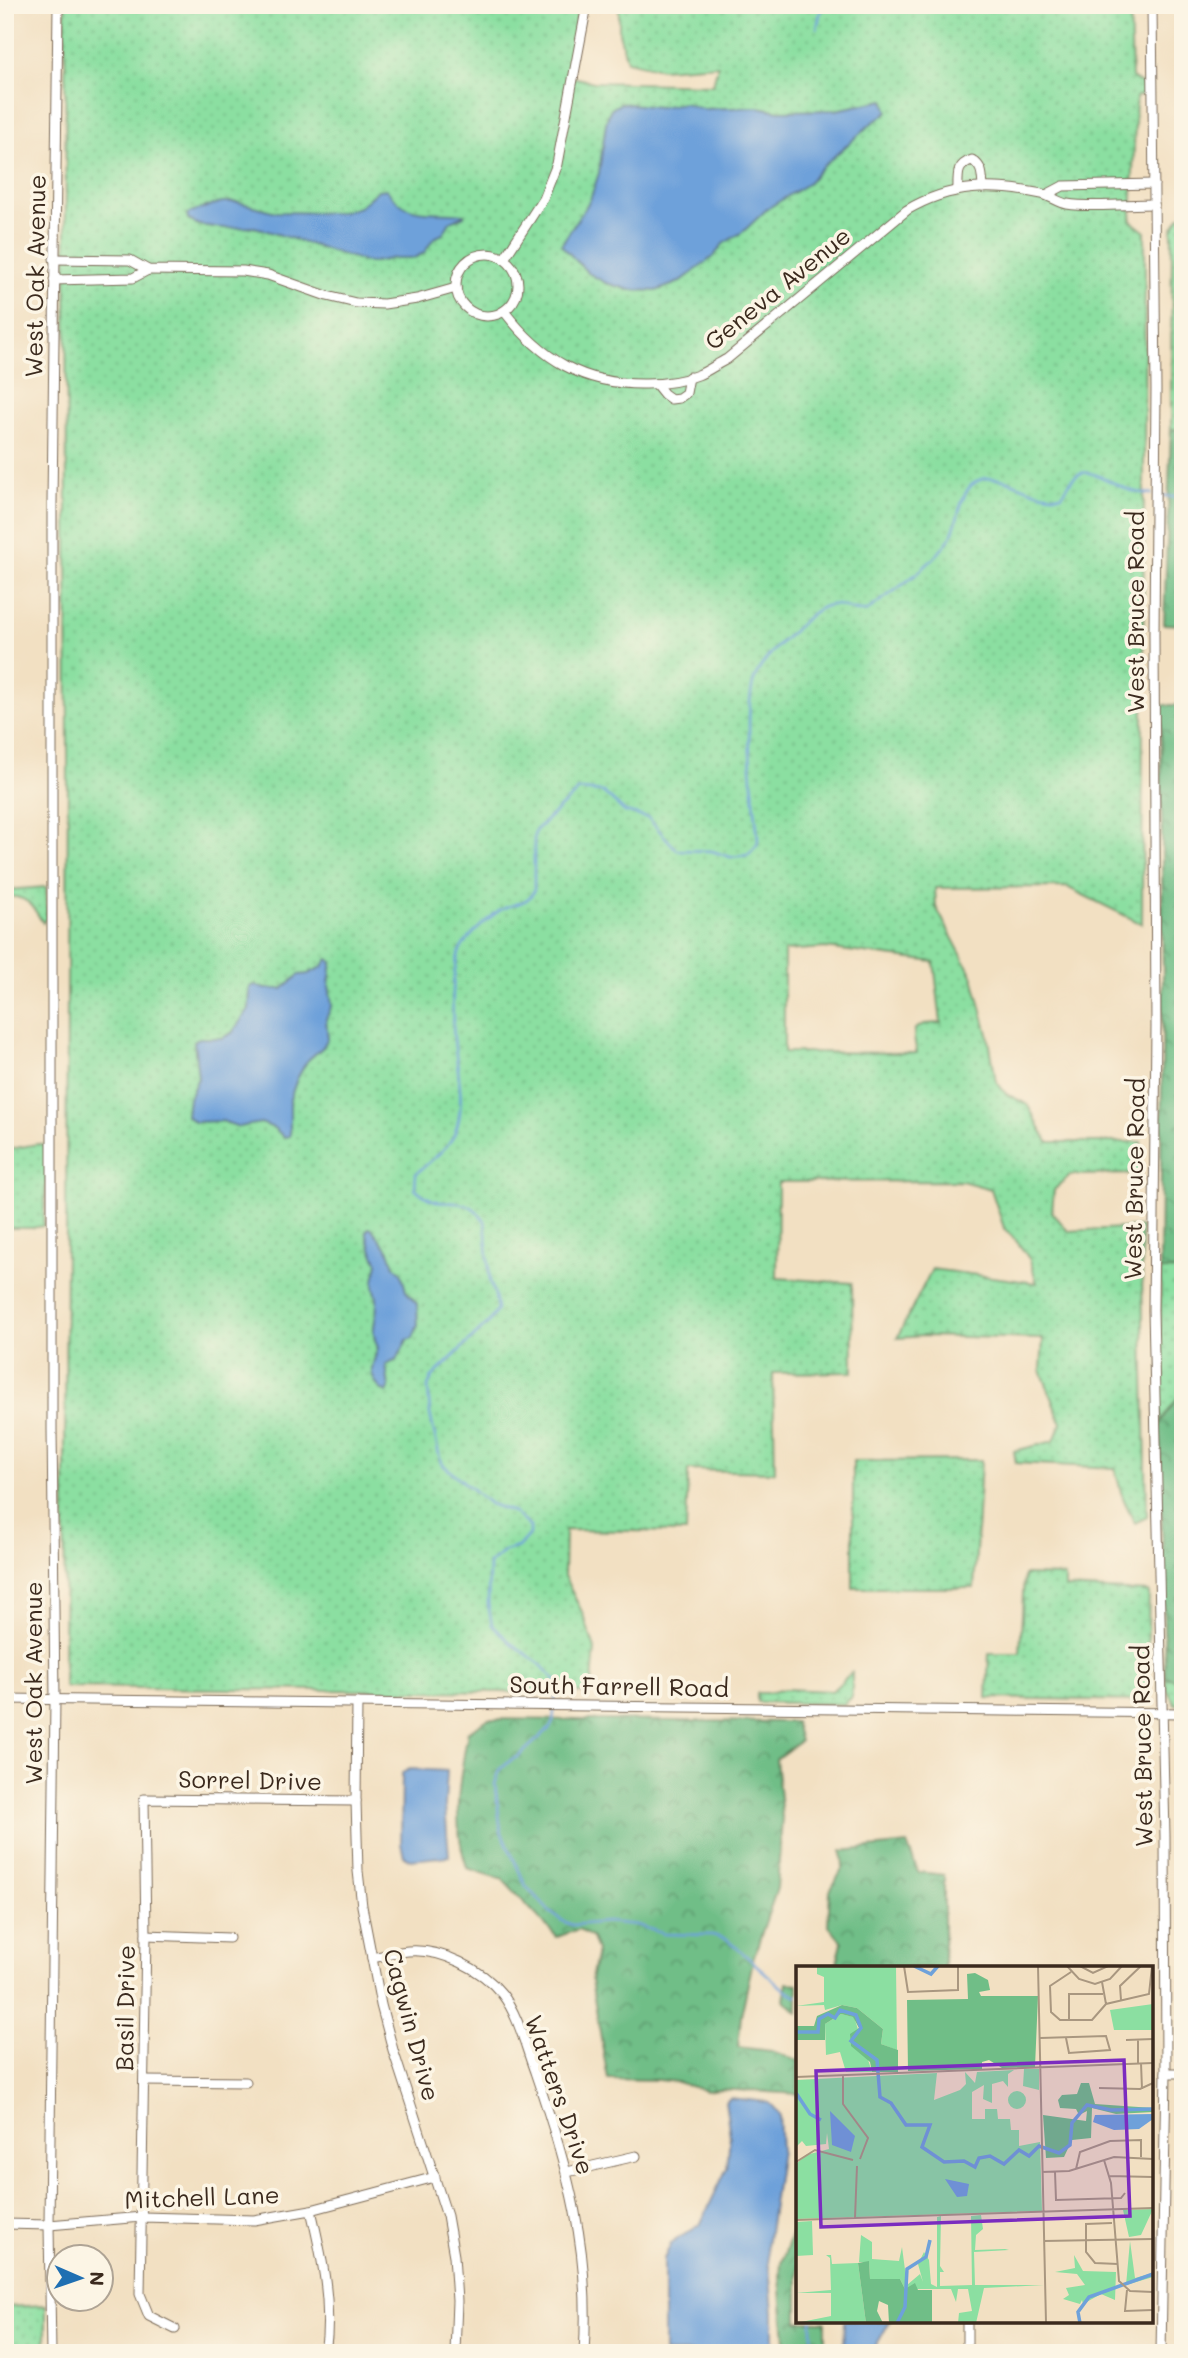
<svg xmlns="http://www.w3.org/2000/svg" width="1188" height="2358" viewBox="0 0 1188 2358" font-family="Mali,sans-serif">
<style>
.green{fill:url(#green-dots);stroke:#638460;stroke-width:2;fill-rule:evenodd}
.forest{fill:url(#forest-crowns);stroke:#567452;stroke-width:2}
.water{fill:#6ea1da;stroke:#54667c;stroke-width:2}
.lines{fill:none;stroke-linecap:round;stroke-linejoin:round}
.stream{stroke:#6ea1da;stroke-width:2.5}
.minor-casing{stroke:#7b6a57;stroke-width:11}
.minor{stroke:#fff;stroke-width:9}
.labels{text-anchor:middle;stroke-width:7;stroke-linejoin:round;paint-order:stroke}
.street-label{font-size:24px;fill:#3b2a1e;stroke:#fcf5e5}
.inset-river{fill:none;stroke:#6ea1da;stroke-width:3.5}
.inset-road{fill:none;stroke:#a99780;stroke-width:2}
.view{fill:#7b2cbf;fill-opacity:0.15;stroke:#7b2cbf;stroke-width:3.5}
.inset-edge{fill:none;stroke:#3b2a1e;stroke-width:3.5}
</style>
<defs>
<pattern id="green-dots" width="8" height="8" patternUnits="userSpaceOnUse" patternTransform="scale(1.75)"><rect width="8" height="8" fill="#8bdfa1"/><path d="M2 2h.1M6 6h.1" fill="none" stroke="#79c08a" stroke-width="1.8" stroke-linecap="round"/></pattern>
<pattern id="forest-crowns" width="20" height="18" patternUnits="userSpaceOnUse" patternTransform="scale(1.75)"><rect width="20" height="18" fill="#70be87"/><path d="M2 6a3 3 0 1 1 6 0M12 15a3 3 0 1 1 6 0" fill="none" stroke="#5d9b6e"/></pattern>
</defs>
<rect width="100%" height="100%" fill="#fcf5e5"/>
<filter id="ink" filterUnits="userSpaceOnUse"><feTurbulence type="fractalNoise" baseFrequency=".0143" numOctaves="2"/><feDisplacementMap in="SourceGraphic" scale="14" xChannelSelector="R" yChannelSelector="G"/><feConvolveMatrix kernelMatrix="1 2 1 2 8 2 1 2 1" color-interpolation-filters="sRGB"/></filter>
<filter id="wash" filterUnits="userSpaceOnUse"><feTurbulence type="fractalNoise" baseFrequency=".00686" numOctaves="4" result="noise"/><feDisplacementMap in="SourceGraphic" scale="28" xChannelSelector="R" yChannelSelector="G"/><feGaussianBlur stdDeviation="1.57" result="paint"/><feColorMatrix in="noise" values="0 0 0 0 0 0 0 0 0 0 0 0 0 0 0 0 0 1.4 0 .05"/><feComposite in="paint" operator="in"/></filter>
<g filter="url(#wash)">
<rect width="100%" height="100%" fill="#f2e0c2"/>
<g class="green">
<path d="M65 5H579L567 76 594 82 713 85 718 65 661 69 627 61 619 33V5H1130L1132 78 1143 85 1144 94 1136 97 1131 221 1145 232 1142 924 1067 887 935 888 936 907 973 977 988 1034 996 1081 1006 1094 1027 1104 1048 1142H1141V1174L1070 1175 1054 1190 1052 1212 1068 1231 1141 1227 1147 1517 1135 1523 1122 1496 1115 1468 1016 1463 1014 1451 1054 1441 1061 1423 1041 1370 1043 1339 923 1336 897 1338 932 1269 1037 1283 1030 1260 1018 1243 1004 1228 991 1189 962 1181 778 1182 777 1278 852 1283 853 1372 773 1373 775 1472 688 1470 686 1532 565 1530 564 1576 582 1612 595 1649 591 1693 64 1687 68 761ZM825 948 934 962 941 1023 924 1024 915 1029 914 1038 917 1053 784 1052V951Z"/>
<path d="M1180 216H1183V428L1171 430 1172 229Z"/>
<path d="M1161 705H1183V1706L1175 1704 1166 1688 1160 1375 1163 974Z"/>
<path d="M46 887 47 917 43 923C32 905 28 896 5 896V890Z"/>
<path d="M37 1144H42L48 1152 43 1226 32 1228H5V1150Z"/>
<path d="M981 1460 974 1588H853V1461Z"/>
<path d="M1024 1575 1065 1576V1588L1149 1592 1146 1701 987 1698 989 1653H1020Z"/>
<path d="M852 1672V1697L844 1704 757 1702V1693H769L784 1689 832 1691Z"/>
<path d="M46 2305V2353H5V2307Z"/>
</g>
<g class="forest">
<path d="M1183 428V625L1164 624 1171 430Z"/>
<path d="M1161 705H1183V1270H1160L1163 974Z"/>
<path d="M1183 1362V1681L1165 1677 1160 1423 1179 1396Z"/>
<path d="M488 1719 795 1722 800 1741 776 1759 782 1818 777 1888 754 1956 741 2016 738 2047 771 2051 798 2060V2094L719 2089 706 2091 677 2082 659 2080 608 2079 591 1980 597 1951 592 1938 579 1929 557 1937 502 1879 467 1868C451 1818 459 1782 468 1732Z"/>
<path d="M907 1844 918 1872 944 1875V1968H836L842 1942 828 1925 830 1891 843 1868 842 1851Z"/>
<path d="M787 1983 798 1984V2012L784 2000Z"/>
<path d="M798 2217V2321H825V2353H786L780 2277 781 2263Z"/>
</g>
<g class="water">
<path d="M884 100 888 112 872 123 821 168 807 184 767 209 744 231 723 244 714 256 680 282 656 291 630 290 606 283 588 273 561 245 590 200 599 173 606 123 610 110 621 103 659 107 684 103 702 109 759 107 779 111 836 110Z"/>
<path d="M386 189C410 221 429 209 464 214V216L450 222 443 234 434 238 424 253 414 258H395L369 263 255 227 222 228 199 225 188 220 187 215 191 212 222 202H238L276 212 338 213 359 207 378 190Z"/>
<path d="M328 959 332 962 329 985 332 1005 326 1019 328 1038 323 1047 307 1061 297 1079 290 1099V1136L284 1137 274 1128 261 1123 239 1127 222 1121 194 1122 187 1116 189 1098 198 1078 194 1041 199 1038H222L232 1033 249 1009 250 987 255 985 265 989H282L299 975 308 974 322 967Z"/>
<path d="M369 1228 372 1229 389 1251 394 1266 401 1272 406 1291 417 1304 418 1325 413 1338 407 1340 397 1360 386 1365 389 1388 387 1392 380 1389C367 1372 372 1367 378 1348 369 1327 377 1323 377 1303 378 1296 375 1292 374 1286 373 1279 377 1270 378 1263L372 1251 366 1231Z"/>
<path d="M410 1769 447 1771 445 1806 449 1856 411 1860 404 1856 401 1844 402 1773Z"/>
<path d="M730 2098 767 2102 773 2106 779 2115 781 2150 767 2246 773 2311V2353H664V2259L671 2243 700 2225 727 2168 730 2136 725 2101Z"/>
<path d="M844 2321H890L872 2353H843Z"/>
</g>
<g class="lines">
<g class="stream">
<path d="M817 28 822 5"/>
<path d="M1159 495 1173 497 1183 494"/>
<path d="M798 1996 786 1991 727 1939 712 1935 664 1934 637 1925 607 1922 572 1925 561 1920 550 1912 526 1886 501 1831 495 1784 500 1770 512 1759 518 1757 550 1728 553 1722 557 1682 540 1664 512 1644 492 1625 488 1604 489 1564 504 1551 518 1547 530 1533V1527L513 1512 490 1504 441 1463 430 1414 428 1387 432 1377 488 1323 497 1310 495 1295 490 1282 485 1221C481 1217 477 1211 473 1208 455 1197 438 1211 415 1188L416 1174C427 1163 447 1150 454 1135 467 1105 457 1070 454 1039 452 1016 451 975 459 953 463 941 488 918 499 911 512 902 528 906 534 890V836L536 830 579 790 603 792 625 812 648 818 677 850 712 851 730 857 748 855 757 845 758 840C755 801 740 705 757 673 766 657 779 644 792 632 802 623 813 610 826 606 843 601 852 614 867 611 893 591 935 565 951 536 961 517 959 478 990 478 1015 478 1036 498 1062 495 1067 488 1072 476 1081 473 1092 469 1117 486 1129 490 1136 493 1144 493 1152 494"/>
<path d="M812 2353V2321"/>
</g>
</g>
</g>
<g filter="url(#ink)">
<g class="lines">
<g class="minor-casing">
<g id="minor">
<path d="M1152 5 1156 389 1154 634 1156 1027 1153 1310 1165 1836 1166 2073 1161 2353"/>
<path d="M958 190C958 175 956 165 972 160 983 167 982 175 983 188"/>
<path d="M1046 195 1063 186 1154 184"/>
<circle cx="487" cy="285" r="31"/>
<path d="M54 259 130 260 148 270 243 271 268 275 327 296 356 303 384 304 417 299 456 288"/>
<path d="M504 259 543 199 557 164 587 5"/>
<path d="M54 280 133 278 148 270"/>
<path d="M504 311C541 359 583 385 646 384 662 384 683 381 698 375 708 371 717 364 727 359L907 210C951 184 993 184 1042 194 1051 196 1059 203 1067 204 1091 208 1128 204 1154 204"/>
<path d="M656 384 664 394 671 399 679 398 686 393 689 377"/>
<path d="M5 1699 1183 1713"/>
<path d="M357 1703 356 1801 358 1871 362 1906 381 2005 393 2050 447 2216 454 2256 457 2301 455 2353"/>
<path d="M146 1935 229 1938"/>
<path d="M372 1958C384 1956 396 1952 408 1951 441 1948 482 1969 502 1994 518 2014 526 2048 535 2072 568 2168 591 2250 584 2353"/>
<path d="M1166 2073H1183"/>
<path d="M144 2081 246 2082"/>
<path d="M567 2172 636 2156"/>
<path d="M311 2210C322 2257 333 2304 325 2353"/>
<path d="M5 2224 49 2225 142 2217 254 2220 311 2210 435 2177"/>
<path d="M175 2329 149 2316 140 2294 146 1935 144 1799 356 1801"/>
<path d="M51 2353 49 2225 55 1699 52 1429V503L58 5"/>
<path d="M967 2353V2321"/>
</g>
</g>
<use href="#minor" class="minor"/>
</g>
</g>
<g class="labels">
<g class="street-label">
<text transform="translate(36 276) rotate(-89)" y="8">West Oak Avenue</text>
<text transform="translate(778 289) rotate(-39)" y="8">Geneva Avenue</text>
<text transform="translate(1136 612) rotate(-90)" y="8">West Bruce Road</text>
<text transform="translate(1135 1179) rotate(-89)" y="8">West Bruce Road</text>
<text transform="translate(34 1683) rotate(-90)" y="8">West Oak Avenue</text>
<text transform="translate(619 1687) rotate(1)" y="8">South Farrell Road</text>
<text transform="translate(1143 1746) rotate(-91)" y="8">West Bruce Road</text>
<text transform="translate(250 1781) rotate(1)" y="8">Sorrel Drive</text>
<text transform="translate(126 2008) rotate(-89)" y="8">Basil Drive</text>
<text transform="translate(411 2025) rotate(75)" y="8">Cagwin Drive</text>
<text transform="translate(559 2095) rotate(71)" y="8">Watters Drive</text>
<text transform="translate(202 2198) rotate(-2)" y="8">Mitchell Lane</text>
</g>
</g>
<g transform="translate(796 1966)">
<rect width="357" height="357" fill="#f2e0c2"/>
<path d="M21 0H100L101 84 85 78 87 63 61 42 46 39 29 44 28 39 0 40 28 36V11L21 8ZM357 38V64H318L314 44ZM45 48 58 51 76 106H50L44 86 30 89 29 58ZM228 103H243V124L227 120ZM218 104 212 108V121L207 115 196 118V137L187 133 188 119 176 126V153H189V143H201L202 153H214L215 164H223V180L244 176 246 245 0 253V198L10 189 33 183 31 167 30 178 10 180 6 175 0 181V114L141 107 138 134 164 124 170 118 169 106 179 117 181 106ZM212 134a9 9 0 1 1 18 0a9 9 0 1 1-18 0ZM357 243 345 269 333 271 327 244ZM185 249 187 263 180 269 179 284 209 283 213 284 178 286 179 319H248L188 322 180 357H162L163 347 176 345 172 323H162L160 336 155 323H109L104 313H74L73 296H63L65 269 76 276V293L103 295 106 281 111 319 124 308 127 316 122 298 128 286 133 294 135 318 141 321V251L145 250 144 300 148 306H144V320L176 319 175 250ZM16 255 17 289 0 290V256ZM334 275 339 312 357 307V311L330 319ZM30 289H35L36 298 62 297 70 357H0L35 350V327H0L35 324 34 292ZM278 289 287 305 320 306 319 334 305 328 287 338 286 334 284 338 267 333 273 329 270 322 289 319 281 308 259 306 279 302Z" fill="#8bdfa1"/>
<path d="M179 7 192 14 194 24 183 26 185 30H242L239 101 206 102 193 94 186 96V103L112 105 111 34 172 33 171 8ZM46 39 61 42 87 63 85 78 102 84V106H76L74 96 55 80 54 68 63 62 57 51 45 48 29 58V74H0V60H18L21 50ZM285 117H293L299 138 357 142V146L320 148 296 142 295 172 276 174 268 191 250 192 247 149 290 155 291 145 283 149 280 143 264 142 262 134 266 129 281 128ZM73 295 74 313H104L109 323 119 317 122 324H136V357H93L92 339 83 335 81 345 87 357H70L62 297Z" fill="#70be87"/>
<path d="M34 145 59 170 55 186 36 179ZM357 148V153L343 163 318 164 297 156 299 149ZM149 213 173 218 171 230 161 231Z" fill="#6ea1da"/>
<path class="inset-river" d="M118 0 135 8 142 0M0 66H22L23 53 32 48 39 52 44 44 60 49 65 62 55 75 81 94 84 131 95 137 110 159H134L126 181 148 196 168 195 179 201 183 192 194 190 208 198 223 184 233 190 243 180 263 187 274 179 276 157 291 139 315 144 357 143M0 127 14 148 25 154M101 357 109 341 111 303 130 291 134 274M284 357 282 346 293 331 357 308"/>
<path class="inset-road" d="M108 0 112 26 162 24V0M242 0 250 357M271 0 283 13 299 18 314 13 326 0M284 0 297 7 312 0M275 6 254 20 255 46 264 54H296L310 38 353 28 356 0M306 16 310 38M325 34 324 20 345 0M273 53V28H307M244 72 310 70 314 84 273 87 270 72M330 74 357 73M342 74V98M345 97 346 123M47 109V138L72 172 64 193M0 111 357 97M303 122 344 123 357 117M308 194 315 217 323 315 334 325 357 326M0 196 19 184 57 194M280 203 284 186 314 175 345 174V191M246 206 273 205 318 191 357 193M259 206 260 234 325 232 329 227M313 210 357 211M59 252 61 200M0 254 357 242M316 257 290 258V286L299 297 322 298M248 275 357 273M331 324 329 345 357 344"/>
<path class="view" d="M328 94 334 250 25 261 20 105Z"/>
<rect width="357" height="357" class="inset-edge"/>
</g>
<rect width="1188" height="2358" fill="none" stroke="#fcf5e5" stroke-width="28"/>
<g transform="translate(80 2278) rotate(92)"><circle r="33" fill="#fcf5e5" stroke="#afa495" stroke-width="2"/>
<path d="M0-5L12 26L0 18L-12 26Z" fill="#1f6fb2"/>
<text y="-10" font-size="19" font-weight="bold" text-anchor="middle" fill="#3b2a1e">N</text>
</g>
</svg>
